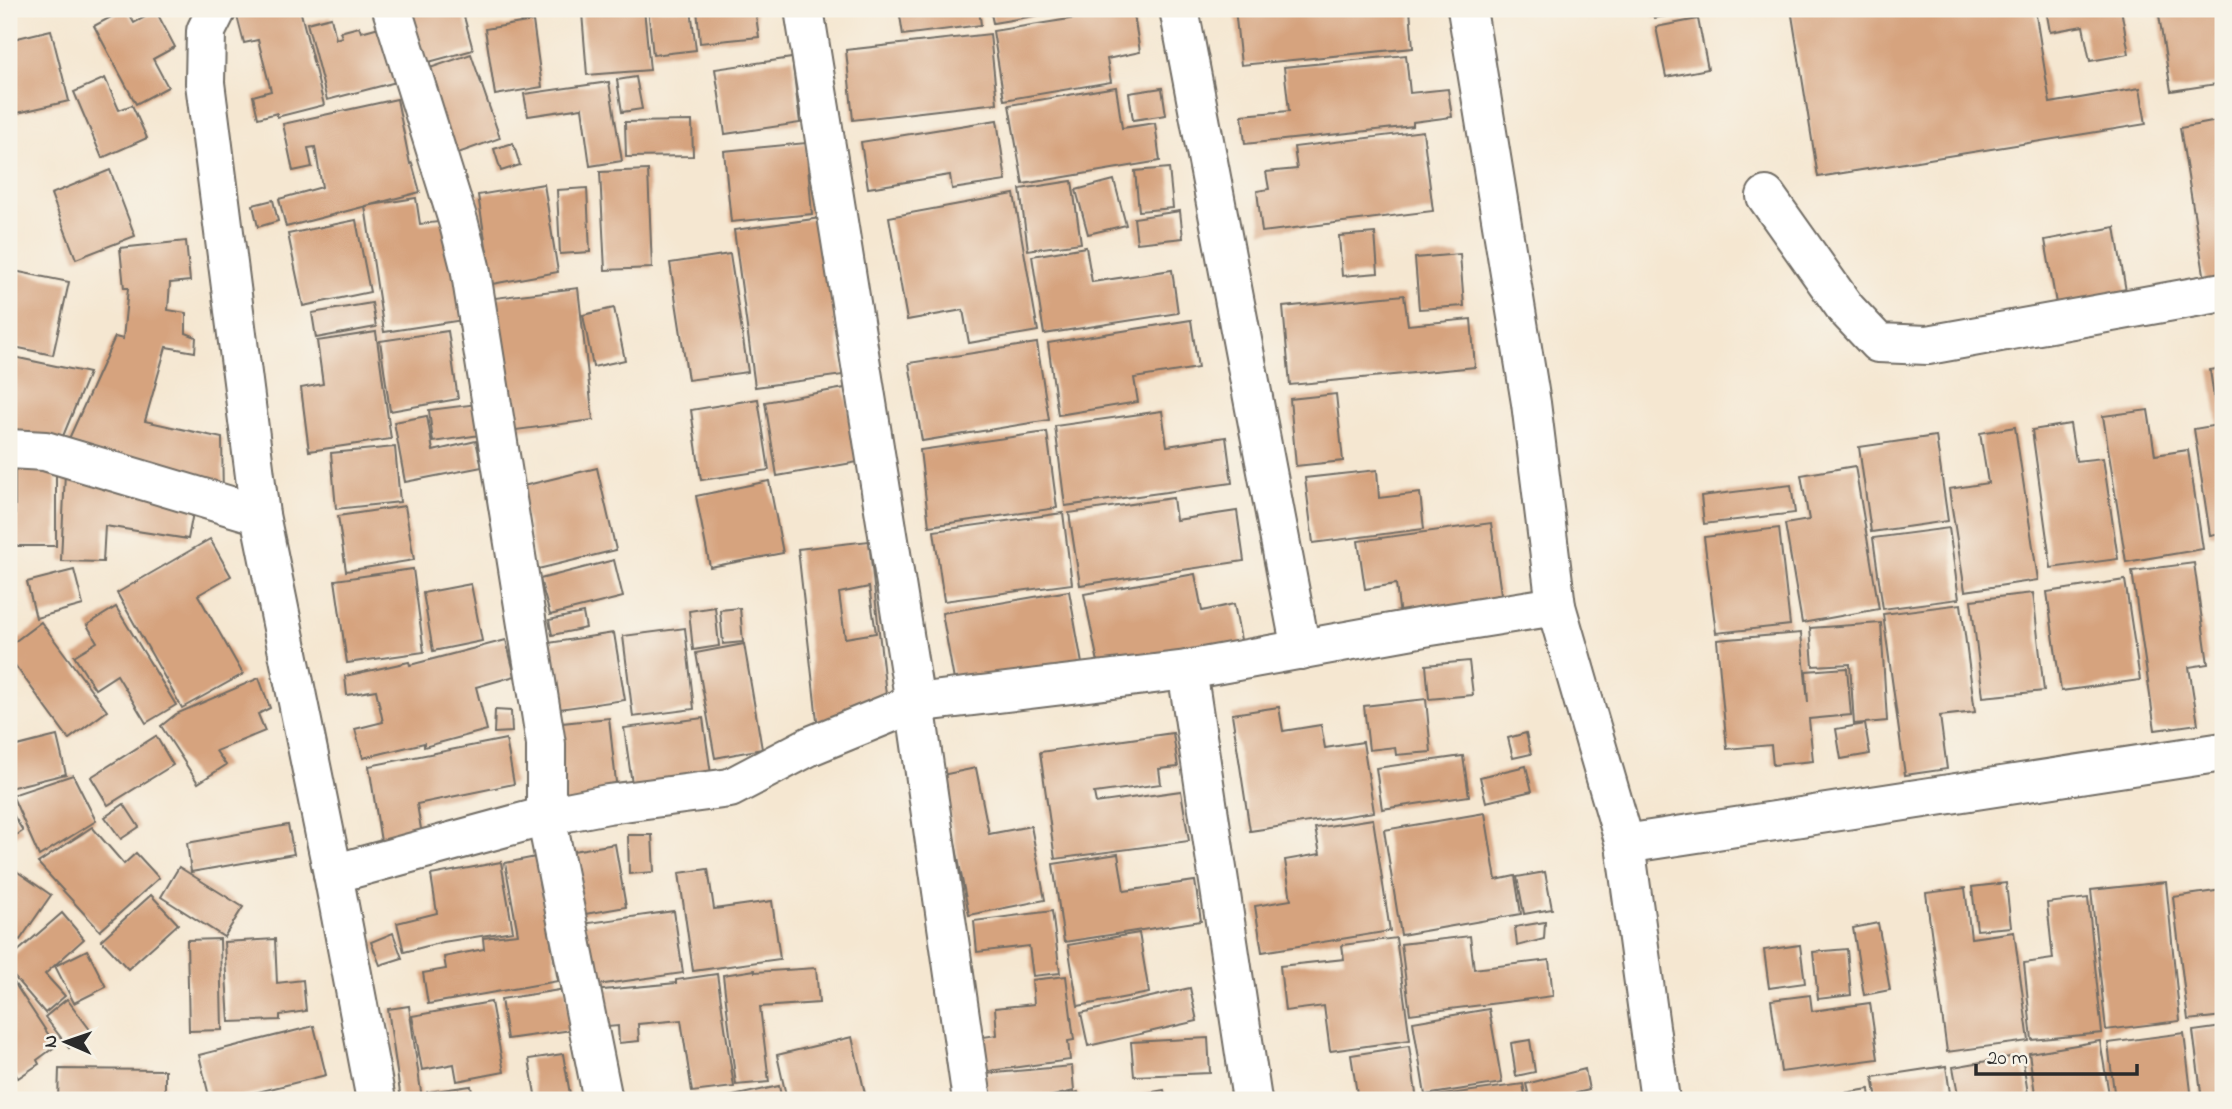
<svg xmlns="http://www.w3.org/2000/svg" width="2232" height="1109" viewBox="0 0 2232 1109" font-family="'Indie Flower',sans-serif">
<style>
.building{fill:#d6a37e;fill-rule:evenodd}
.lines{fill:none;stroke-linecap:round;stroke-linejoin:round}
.street-casing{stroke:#726d65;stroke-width:42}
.street{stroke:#fff;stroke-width:38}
</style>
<rect width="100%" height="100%" fill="#f7f3e8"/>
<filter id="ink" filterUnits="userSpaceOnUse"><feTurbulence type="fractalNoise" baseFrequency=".0143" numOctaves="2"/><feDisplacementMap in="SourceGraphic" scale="14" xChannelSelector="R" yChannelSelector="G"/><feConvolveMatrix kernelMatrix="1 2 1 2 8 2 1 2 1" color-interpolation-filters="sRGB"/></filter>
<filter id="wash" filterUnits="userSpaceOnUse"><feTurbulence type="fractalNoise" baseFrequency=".00686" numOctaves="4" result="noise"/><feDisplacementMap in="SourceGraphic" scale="28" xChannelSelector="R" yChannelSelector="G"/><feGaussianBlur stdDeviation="1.57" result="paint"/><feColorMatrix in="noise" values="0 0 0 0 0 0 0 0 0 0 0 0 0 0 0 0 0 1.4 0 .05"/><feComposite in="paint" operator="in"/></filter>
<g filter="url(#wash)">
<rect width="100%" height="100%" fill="#f5e7d1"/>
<g id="blocks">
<g class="building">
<path d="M126 9 134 23 156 11 175 47 153 59 168 87 136 104 94 26Z"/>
<path d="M267 9H300L324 105 277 117V113L258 118 253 96 271 91 258 40 244 43 237 16Z"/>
<path d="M410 9H462L473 50 425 63Z"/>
<path d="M644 9 650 70 587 75 582 13Z"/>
<path d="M648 9H691L696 50 653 55Z"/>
<path d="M697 9H755L759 37 700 43Z"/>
<path d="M899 9H979L981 25 903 35Z"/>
<path d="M990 9H1070V10L993 23Z"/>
<path d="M1133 9 1140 52 1107 59 1111 82 1004 100 993 31Z"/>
<path d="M1235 9H1410L1413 48 1241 65Z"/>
<path d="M1652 9H1699L1700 10 1654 18Z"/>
<path d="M1791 9H2035L2050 103 2140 88 2146 124 1818 177Z"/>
<path d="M2046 9H2121L2129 54 2090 61 2083 26 2050 32Z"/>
<path d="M2158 9H2223V83L2171 91Z"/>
<path d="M331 17 336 39 342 37 340 32 359 27 361 32 390 24 404 80 327 100 307 23Z"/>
<path d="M1698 19 1708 69 1666 77 1656 27Z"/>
<path d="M533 21 542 87 495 95 485 29Z"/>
<path d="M51 30 69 101 9 115V40Z"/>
<path d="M990 34 997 103 853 120 846 50Z"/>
<path d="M471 54 500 138 450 156 421 71Z"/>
<path d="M1406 55 1410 93 1448 89 1452 117 1413 122V126L1245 144 1242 115 1289 111 1284 67Z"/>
<path d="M792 58 800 123 725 134 715 69Z"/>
<path d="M636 77 642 109 622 112 617 80Z"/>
<path d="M105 78 119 110 132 105 147 138 102 158 74 92Z"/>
<path d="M609 82 622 161 590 166 582 108 528 116 524 94Z"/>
<path d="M1116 87 1122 128 1155 123 1160 161 1023 184 1009 105Z"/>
<path d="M1162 88 1166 115 1133 120 1129 93Z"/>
<path d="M397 99 410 164 412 163 420 192 286 227 279 199 322 187 315 147 308 148 312 167 293 171 283 124Z"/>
<path d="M997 120 1006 181 952 189 950 175 868 188 861 142Z"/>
<path d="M2223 120V283L2206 286 2180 128Z"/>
<path d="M692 121 693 156 626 157 625 122Z"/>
<path d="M1423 131 1433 211 1262 232 1257 191 1269 189 1266 172 1297 169 1294 147Z"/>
<path d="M513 143 520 165 501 171 494 149Z"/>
<path d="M806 143 812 214 731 222 724 151Z"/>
<path d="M1169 168 1173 208 1139 211 1135 171Z"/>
<path d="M110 170 135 236 76 259 51 194Z"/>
<path d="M648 170 652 268 605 270 600 172Z"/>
<path d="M1114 180 1126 225 1088 234 1076 190Z"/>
<path d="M1072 181 1081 243 1028 250 1020 189Z"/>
<path d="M544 184 558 272 492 284 478 195Z"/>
<path d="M587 188 590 252 560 254 557 190Z"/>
<path d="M1014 194 1038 331 969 343 963 310 907 320 889 217Z"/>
<path d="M416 198 420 224 448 221 463 320 384 332 365 206Z"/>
<path d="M273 200 278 221 258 227 253 205Z"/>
<path d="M1180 211 1183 238 1137 243 1134 218Z"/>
<path d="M821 218 843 375 755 387 734 230Z"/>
<path d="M356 220 370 292 303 306 288 234Z"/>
<path d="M2115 227 2128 303 2058 315 2045 240Z"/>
<path d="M1375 233 1378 273 1342 276 1339 236Z"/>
<path d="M186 241 190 281 170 283 168 310 186 313V333L196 337 195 352 166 347 145 421 222 438 223 496 67 443 115 337 123 339 128 288H124L120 248Z"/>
<path d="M1086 247 1092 282 1172 270 1178 313 1044 334 1032 256Z"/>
<path d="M730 254 748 372 688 380 670 263Z"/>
<path d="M1460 254 1464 306 1419 309 1415 258Z"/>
<path d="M9 270 69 282 53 355 9 346Z"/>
<path d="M578 288 593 420 501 432 486 299Z"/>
<path d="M1404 295 1408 325 1471 319 1475 367 1290 385 1283 307Z"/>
<path d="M372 303 376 327 316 338 312 313Z"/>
<path d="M614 308 625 360 593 367 583 315Z"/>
<path d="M1191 320 1198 368 1134 378 1138 402 1058 415 1048 343Z"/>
<path d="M448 331 458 399 390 411 380 341Z"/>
<path d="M376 332 391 439 309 451 301 388 323 384 317 341Z"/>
<path d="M1037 343 1049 420 922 441 909 363Z"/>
<path d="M9 356 89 373 61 441 9 431Z"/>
<path d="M2223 368V533L2210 535 2194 429 2218 425 2210 370Z"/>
<path d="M845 388 858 462 777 476 765 402Z"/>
<path d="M1336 394 1343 461 1296 466 1290 399Z"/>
<path d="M758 399 769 470 701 480 691 410Z"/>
<path d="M477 404 480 435 433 442 429 410Z"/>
<path d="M2148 410 2155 455 2188 450 2203 549 2126 562 2103 416Z"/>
<path d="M1162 411 1167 446 1226 437 1232 483 1065 506 1055 426Z"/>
<path d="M427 416 433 451 476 441 482 467 405 482 394 422Z"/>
<path d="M2070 424 2076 461 2103 458 2118 559 2051 568 2032 430Z"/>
<path d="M2015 427 2038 580 1965 591 1949 489 1988 483 1980 433Z"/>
<path d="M1047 432 1057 508 929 526 920 450Z"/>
<path d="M1936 436 1948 521 1871 532 1859 447Z"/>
<path d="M395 447 400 502 336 509 331 453Z"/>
<rect x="15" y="464" width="41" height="82"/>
<path d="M1855 466 1879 609 1802 623 1785 524 1809 520 1801 475Z"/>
<path d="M597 468 616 550 538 569 519 487Z"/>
<path d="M1377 470 1379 498 1420 493 1424 529 1313 543 1305 478Z"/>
<path d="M65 472 195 502 188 539 105 526 103 562 61 561Z"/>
<path d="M769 481 783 553 710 567 696 496Z"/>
<path d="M1791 485 1795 513 1704 524 1701 496Z"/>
<path d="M1173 498 1176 520 1237 511 1244 561 1080 585 1069 513Z"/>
<path d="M405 506 414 560 346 571 338 516Z"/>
<path d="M1063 513 1072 584 944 601 934 531Z"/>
<path d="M1491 523 1502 601 1400 616 1396 584 1365 589 1358 541Z"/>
<path d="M1779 528 1790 625 1716 633 1704 537Z"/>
<path d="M1949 528 1959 599 1883 609 1873 538Z"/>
<path d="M210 539 231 576 198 595 243 674 182 708 117 593Z"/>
<path d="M869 541 888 713 817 721 798 549ZM869 587 876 633 845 638 839 593Z"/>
<path d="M614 560 623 597 550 615 540 579Z"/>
<path d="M2194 563 2208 664 2189 667 2198 724 2155 730 2132 571Z"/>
<path d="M413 569 424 652 347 663 335 580Z"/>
<path d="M74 570 83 605 36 618 27 582Z"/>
<path d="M1195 574 1202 611 1234 604 1242 645 1100 672 1084 594Z"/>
<path d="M2125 580 2140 680 2061 691 2047 592Z"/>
<path d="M471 584 482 641 433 651 423 593Z"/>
<path d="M1069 591 1084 675 957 697 942 613Z"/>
<path d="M2033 593 2044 691 1983 697 1971 600Z"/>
<path d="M1961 604 1975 712 1940 716 1947 769 1905 775 1883 614Z"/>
<path d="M116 607 176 705 146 723 117 675 95 689 74 656 97 642 87 625Z"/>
<path d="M715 607 719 646 693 650 689 611Z"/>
<path d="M740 608 743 642 723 644 720 610Z"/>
<path d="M583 613 586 628 552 635 549 620Z"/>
<path d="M41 622 107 711 69 739 9 657V646Z"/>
<path d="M1881 623 1887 721 1854 724 1850 664 1813 666 1810 628Z"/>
<path d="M685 628 694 709 633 717 623 636Z"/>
<path d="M614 633 625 700 552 710 542 644Z"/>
<path d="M1801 633 1808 703 1806 671 1847 668 1851 715 1809 719 1813 761 1773 765 1771 745 1727 749 1717 640Z"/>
<path d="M506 640 515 676 476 687 487 730 424 747V743L363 758 355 729 383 722 376 690 347 695 345 676 409 662 410 665Z"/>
<path d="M744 644 762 749 715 758 696 653Z"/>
<path d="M1469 661 1473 695 1429 699 1426 665Z"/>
<path d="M259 678 270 708 258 714 265 731 216 751 226 765 198 783 161 726 176 714Z"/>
<path d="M9 689 13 706H9Z"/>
<path d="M1426 699 1431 752 1396 755 1395 747 1369 750 1364 706Z"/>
<path d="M1279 707 1283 731 1321 725 1325 748 1363 742 1374 812 1250 831 1232 714Z"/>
<path d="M495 710 511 711 512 732 494 733Z"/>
<path d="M609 718 620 819 564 825 553 724Z"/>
<path d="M703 718 711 774 637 819 624 728Z"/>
<path d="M1865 724 1870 754 1841 759 1836 729Z"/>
<path d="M1173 733 1178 767 1159 769 1161 784 1094 793 1096 803 1181 791 1189 841 1055 859 1040 752Z"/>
<path d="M1526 733 1531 754 1513 758 1508 738Z"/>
<path d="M57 736 66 774 9 788V748Z"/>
<path d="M156 736 173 765 108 805 91 777Z"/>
<path d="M506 739 514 784 417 804 424 848 383 854 369 766Z"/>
<path d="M1463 756 1469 796 1382 809 1376 768Z"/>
<path d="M1526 766 1532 791 1486 802 1480 777Z"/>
<path d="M976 768 989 834 1031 826 1045 900 969 915 942 775Z"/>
<path d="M73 775 96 821 39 856 12 795Z"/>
<path d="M124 804 139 827 121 839 105 817Z"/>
<path d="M9 808 23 831 9 840Z"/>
<path d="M1485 813 1496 880 1515 876 1521 914 1401 935 1384 830Z"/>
<path d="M1373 819 1390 931 1262 952 1255 906 1291 900 1285 860 1320 854 1315 828Z"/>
<path d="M288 825 294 854 191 872 187 843Z"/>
<path d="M92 827 124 864 136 853 159 878 100 931 38 863Z"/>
<path d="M628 835H652L654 872 629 874Z"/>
<path d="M615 844 626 907 579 915 567 852Z"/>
<path d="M1118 854 1124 891 1195 881 1201 921 1064 942 1053 864Z"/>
<path d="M536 857 558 981 428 1004 423 973 446 969 444 957 484 949 483 938 518 934 505 863Z"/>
<path d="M501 862 513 931 443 942 404 952 397 923 437 913 431 875Z"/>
<path d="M9 866 51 895 20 940 9 933Z"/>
<path d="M179 867 243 907 224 937 161 897Z"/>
<path d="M708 869 714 909 772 901 780 959 693 971 679 873Z"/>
<path d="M1545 872 1552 909 1524 914 1517 877Z"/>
<path d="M2166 882 2180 1021 2106 1030 2091 890Z"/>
<path d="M2006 883 2011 927 1977 930 1972 887Z"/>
<path d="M1965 888 1971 938 2014 932 2029 1041 1947 1052 1926 893Z"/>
<path d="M2223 890V1016L2188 1020 2173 897Z"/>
<path d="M151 895 178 924 128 969 101 940Z"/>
<path d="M2088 898 2102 1033 2032 1040 2024 963 2053 959 2047 903Z"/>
<path d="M674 911 683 973 590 986 582 924Z"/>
<path d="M1052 911 1060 973 1033 976 1029 946 977 952 974 921Z"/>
<path d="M62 913 84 939 45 974 65 996 45 1013 9 971V959Z"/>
<path d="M1545 922 1544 939 1517 946 1515 927Z"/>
<path d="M1878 923 1890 990 1864 995 1853 928Z"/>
<path d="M393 933 402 958 380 965 371 942Z"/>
<path d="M1139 933 1149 993 1078 1006 1068 945Z"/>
<path d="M1470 936 1474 969 1549 960 1553 996 1410 1014 1401 944Z"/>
<path d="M1396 938 1410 1040 1330 1051 1324 1006 1285 1011 1280 966 1344 959 1342 945Z"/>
<path d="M220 939 222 1030 189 1031 187 940Z"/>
<path d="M275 939 277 983 303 980 306 1011 280 1015V1020L229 1022 224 942Z"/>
<path d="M1800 945 1805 983 1769 988 1764 950Z"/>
<path d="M1847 949 1851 995 1818 999 1813 952Z"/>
<path d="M87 950 106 987 74 1003 55 966Z"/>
<path d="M816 968 819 1003 760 1007 769 1082 736 1085 723 975 755 970V972Z"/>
<path d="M717 974 734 1087 692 1092 681 1020 638 1024 639 1041 619 1043 618 1026 596 1028 593 991 676 983V980Z"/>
<path d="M9 975 56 1046 37 1060 39 1064 18 1078 9 1064Z"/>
<path d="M1066 976 1074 1040 1068 1041 1070 1060 982 1072 977 1038 997 1035 995 1008 1034 1004 1032 980Z"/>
<path d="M1190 988 1197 1021 1088 1046 1081 1013Z"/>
<path d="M566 989 572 1030 507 1039 501 999Z"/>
<path d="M1810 995 1812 1011 1870 1003 1878 1059 1781 1072 1771 1000Z"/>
<path d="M67 999 91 1031 69 1048 45 1017Z"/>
<path d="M491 1002 504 1072 457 1081 454 1064 422 1070 412 1016Z"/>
<path d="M409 1006 422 1099 401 1100 388 1009Z"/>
<path d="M1489 1009 1502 1083 1425 1095 1413 1022Z"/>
<path d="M314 1026 326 1075 242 1096 243 1100H210L199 1055Z"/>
<path d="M2223 1027V1100H2202L2193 1031Z"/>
<path d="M2184 1033 2192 1100H2115L2108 1043Z"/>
<path d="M852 1037 866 1098 787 1100 777 1055Z"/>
<path d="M1208 1038 1210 1073 1134 1076 1131 1042Z"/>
<path d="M1530 1040 1535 1072 1516 1076 1511 1043Z"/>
<path d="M2100 1041 2110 1100H2036L2029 1053Z"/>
<path d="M1409 1046 1417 1100H1358L1351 1055Z"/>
<path d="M563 1054 571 1100H536L529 1059Z"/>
<path d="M2022 1055 2029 1100H1959L1953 1067Z"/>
<path d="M1072 1066 1074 1091 1036 1100H988L984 1074Z"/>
<path d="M1946 1066 1951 1100H1877L1873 1077Z"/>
<path d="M59 1069 165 1070V1100H58Z"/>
<path d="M1585 1069 1589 1090 1561 1097 1562 1100H1530L1526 1084Z"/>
<path d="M1523 1084 1526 1100H1429L1428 1097Z"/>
<path d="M471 1086 473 1100H428L427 1092Z"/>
<path d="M779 1086 782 1100H728V1097Z"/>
<path d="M1869 1089 1870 1100H1808V1099Z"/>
<path d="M1164 1090 1166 1100H1116V1099Z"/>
<path d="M1078 1092 1080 1100H1048V1099Z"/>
</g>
</g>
</g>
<g filter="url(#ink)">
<use href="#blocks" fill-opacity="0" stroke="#726d65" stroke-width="2"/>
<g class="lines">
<g class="street-casing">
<g id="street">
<path d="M217 9 206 31 205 83 260 515 333 874 376 1100"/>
<path d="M392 9 459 224 470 267 546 744V816L603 1100"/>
<path d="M804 9 915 703 972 1100"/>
<path d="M1179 9 1301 650"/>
<path d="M1467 9 1531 403 1556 606 1625 844 1660 1100"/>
<path d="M1766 196 1846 309 1878 343 1928 345 2223 292"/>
<path d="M9 449 45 451 260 515"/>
<path d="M1187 670 1252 1100"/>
<path d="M1625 844 2223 752"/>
<path d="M333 874 546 816 608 804 730 788 810 746 915 703 1187 670 1424 627 1556 606"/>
</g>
</g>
<use href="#street" class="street"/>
</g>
</g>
<rect width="2232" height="1109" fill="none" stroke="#f7f3e8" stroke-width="35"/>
<g transform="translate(66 1042) rotate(272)" stroke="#f7f3e8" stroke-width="5" paint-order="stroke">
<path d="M0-5L12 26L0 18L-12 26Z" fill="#2b2b2b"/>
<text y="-10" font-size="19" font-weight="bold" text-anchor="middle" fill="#2b2b2b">N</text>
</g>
<path d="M1976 1064v10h161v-10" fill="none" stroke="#2b2b2b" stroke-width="3.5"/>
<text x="1987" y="1064" font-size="21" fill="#2b2b2b" stroke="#f7f3e8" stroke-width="5" paint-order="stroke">20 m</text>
</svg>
